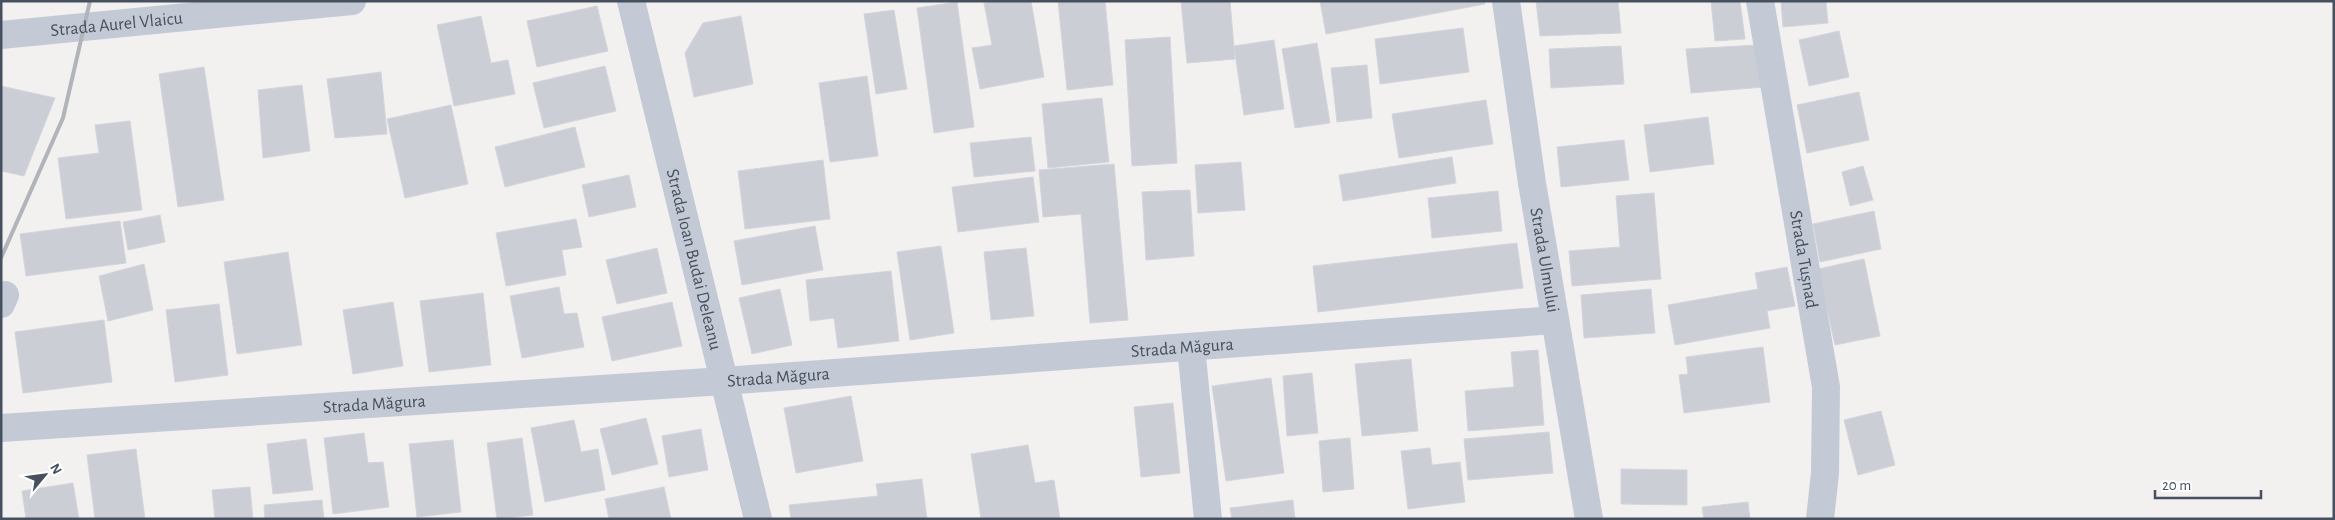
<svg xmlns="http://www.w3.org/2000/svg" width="2335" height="520" viewBox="0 0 2335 520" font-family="'Alegreya Sans',sans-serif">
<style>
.building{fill:#ccced6;stroke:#d4d5dc}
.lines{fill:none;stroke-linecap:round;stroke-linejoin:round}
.minor{stroke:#c3cad6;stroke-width:28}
.rail{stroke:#b2b4bb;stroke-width:4}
.labels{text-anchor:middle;stroke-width:4;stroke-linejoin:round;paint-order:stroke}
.street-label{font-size:18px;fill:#47505f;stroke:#fff}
</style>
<rect width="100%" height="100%" fill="#f3f0f0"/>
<g class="building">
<path d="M997 1H1031L1044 77 980 89 972 48 992 45 984 3Z"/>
<path d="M1058 1H1105L1113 85 1067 90Z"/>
<path d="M1181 1H1230L1235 59 1187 63Z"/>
<path d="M1320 1H1484L1485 4 1326 34Z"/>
<path d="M1536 1H1618L1621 33 1540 36Z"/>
<path d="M1711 1H1740L1745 39 1715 41Z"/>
<path d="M1781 1H1826L1828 23 1783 27Z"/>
<path d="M957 2 974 127 934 133 917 8Z"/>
<path d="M597 6 608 51 537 67 527 21Z"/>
<path d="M894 10 907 89 876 94 864 14Z"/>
<path d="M481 16 491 63 508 60 515 94 454 106 437 25Z"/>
<path d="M741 16 753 84 694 97 685 53 703 23Z"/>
<path d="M1463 28 1469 72 1380 84 1375 39Z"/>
<path d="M1839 31 1849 77 1809 86 1799 40Z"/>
<path d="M1170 37 1177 163 1132 166 1125 40Z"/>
<path d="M1274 40 1284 109 1244 115 1234 46Z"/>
<path d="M1317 43 1330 123 1295 128 1282 49Z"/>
<path d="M1757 45 1764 87 1691 93 1686 49Z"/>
<path d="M1621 46 1624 84 1551 88 1549 49Z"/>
<path d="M1367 65 1372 118 1337 122 1331 68Z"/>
<path d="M605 66 616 111 544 128 533 83Z"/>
<path d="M204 67 224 200 178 207 159 74Z"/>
<path d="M381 72 387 134 335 138 327 79Z"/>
<path d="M867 76 878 156 830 162 819 83Z"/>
<path d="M302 85 310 151 263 158 258 90Z"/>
<path d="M1 86 55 98 24 176 1 171Z"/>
<path d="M1859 92 1869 140 1807 153 1797 105Z"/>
<path d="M1102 98 1109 162 1048 168 1042 104Z"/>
<path d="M1486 100 1493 144 1399 158 1392 114Z"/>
<path d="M451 105 468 184 405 198 387 119Z"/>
<path d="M1708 117 1714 164 1650 172 1644 125Z"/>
<path d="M130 121 142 210 66 219 58 158 99 153 95 125Z"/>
<path d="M575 127 585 167 505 187 495 147Z"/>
<path d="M1031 137 1035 171 974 177 970 143Z"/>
<path d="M1624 140 1629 180 1561 187 1557 147Z"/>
<path d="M1452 157 1456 183 1343 201 1339 175Z"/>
<path d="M823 160 830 219 745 229 738 171Z"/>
<path d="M1241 162 1245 210 1198 213 1195 165Z"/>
<path d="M1114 164 1128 320 1090 323 1081 214 1043 217 1039 170Z"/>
<path d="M1863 166 1873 200 1850 206 1842 172Z"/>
<path d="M629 175 636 207 589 217 582 185Z"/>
<path d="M1033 177 1039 222 958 232 952 187Z"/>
<path d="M1190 190 1194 256 1146 260 1142 192Z"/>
<path d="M1498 191 1502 231 1432 238 1428 198Z"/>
<path d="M1654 193 1661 279 1572 286 1569 251 1620 247 1616 196Z"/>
<path d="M1874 211 1881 249 1820 262 1813 224Z"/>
<path d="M160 215 165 242 128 250 123 222Z"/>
<path d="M576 219 582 247 562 250 566 275 506 286 496 233Z"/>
<path d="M120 221 126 263 26 276 20 234Z"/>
<path d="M815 226 823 270 742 285 734 241Z"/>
<path d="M1517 243 1523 288 1318 312 1313 266Z"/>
<path d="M941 246 954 333 910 340 897 252Z"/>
<path d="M657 248 667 293 617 304 606 260Z"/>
<path d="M1026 248 1034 316 991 320 984 252Z"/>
<path d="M288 252 302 345 237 354 224 262Z"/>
<path d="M1864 259 1880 336 1835 345 1818 269Z"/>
<path d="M144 264 153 310 108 321 99 276Z"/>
<path d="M1787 267 1795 306 1767 311 1770 328 1675 345 1668 305 1758 289 1755 273Z"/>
<path d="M891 271 899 341 838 348 834 318 810 321 806 280Z"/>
<path d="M559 287 564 314 577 313 584 347 522 358 510 296Z"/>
<path d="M780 289 792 345 752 354 739 298Z"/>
<path d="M1651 289 1655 333 1584 338 1581 295Z"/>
<path d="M483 293 491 365 429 372 420 301Z"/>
<path d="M393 302 403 366 353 374 343 310Z"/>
<path d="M672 302 682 346 612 361 602 317Z"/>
<path d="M219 304 228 375 175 382 166 310Z"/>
<path d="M104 320 112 382 23 393 15 332Z"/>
<path d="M1763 347 1770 402 1684 413 1679 375 1688 374 1686 357Z"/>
<path d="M1538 350 1544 425 1468 431 1465 391 1514 387 1511 352Z"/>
<path d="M1411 359 1418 431 1362 436 1355 364Z"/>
<path d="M1312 373 1318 433 1287 436 1283 376Z"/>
<path d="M1271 378 1284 473 1226 481 1212 386Z"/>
<path d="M851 396 863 461 796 473 784 408Z"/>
<path d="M1173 403 1180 473 1141 477 1134 407Z"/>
<path d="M1881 411 1895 465 1858 475 1844 420Z"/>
<path d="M646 418 658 464 612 475 600 429Z"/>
<path d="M574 420 581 452 598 449 605 490 545 502 531 428Z"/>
<path d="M701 429 708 470 669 477 662 436Z"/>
<path d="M1549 432 1553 473 1468 480 1464 439Z"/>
<path d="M364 433 368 463 383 462 389 507 333 514 324 438Z"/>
<path d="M522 438 533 515 497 519 487 443Z"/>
<path d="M1350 438 1354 489 1323 492 1319 441Z"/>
<path d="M306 439 313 490 273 494 267 444Z"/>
<path d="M453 440 461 512 417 517 409 444Z"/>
<path d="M1028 445 1035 483 1054 480 1060 519H981L971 454Z"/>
<path d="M1430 448 1432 465 1460 462 1465 502 1408 509 1401 451Z"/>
<path d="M136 449 145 519H95L87 455Z"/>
<path d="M1621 469 1687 470V505L1621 504Z"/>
<path d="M922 479 927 519H791L789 505 878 496 876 484Z"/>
<path d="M73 483 79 519H26L22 491Z"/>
<path d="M250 487 253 519H215L212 490Z"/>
<path d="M664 487 671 519H609L605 499Z"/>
<path d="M322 500 324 519H265L264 505Z"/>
<path d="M1293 500 1295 519H1232L1230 508Z"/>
<path d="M1748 502 1750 519H1704L1702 507Z"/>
</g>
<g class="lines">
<g class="minor">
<path id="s1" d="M631 1 758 519"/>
<path id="s2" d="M1506 1 1532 183 1589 519"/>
<path id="s3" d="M1760 1 1826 387 1825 473 1820 519"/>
<path id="s4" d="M1 35 352 1"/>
<path d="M1 304 5 295"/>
<path d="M1191 347 1208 519"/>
<path id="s5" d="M1 428 724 381 1555 320"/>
</g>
<path class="rail" d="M1 258 63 118 90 1"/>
</g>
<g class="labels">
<g class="street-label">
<text dy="6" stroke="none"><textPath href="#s4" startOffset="116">Strada Aurel Vlaicu</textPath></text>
<text dy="6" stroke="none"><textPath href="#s3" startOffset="262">Strada Tușnad</textPath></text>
<text dy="6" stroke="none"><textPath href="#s1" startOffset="266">Strada Ioan Budai Deleanu</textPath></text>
<text dy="6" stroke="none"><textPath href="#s2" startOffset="262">Strada Ulmului</textPath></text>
<text dy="6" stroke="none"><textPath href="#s5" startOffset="1184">Strada Măgura</textPath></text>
<text dy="6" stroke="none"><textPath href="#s5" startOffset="779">Strada Măgura</textPath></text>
<text dy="6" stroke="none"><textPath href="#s5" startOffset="374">Strada Măgura</textPath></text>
</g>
</g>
<rect width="2335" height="520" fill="none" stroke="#47505f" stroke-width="5"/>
<g transform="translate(45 475) rotate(61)" stroke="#ffffff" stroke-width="4" paint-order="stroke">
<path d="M0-4L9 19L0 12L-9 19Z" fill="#47505f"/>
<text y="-8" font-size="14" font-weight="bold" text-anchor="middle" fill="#47505f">N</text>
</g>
<path d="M2155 490v8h106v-8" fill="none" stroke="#47505f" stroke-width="2.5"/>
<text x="2162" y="490" font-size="15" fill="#47505f" stroke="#ffffff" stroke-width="4" paint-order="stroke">20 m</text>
</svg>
